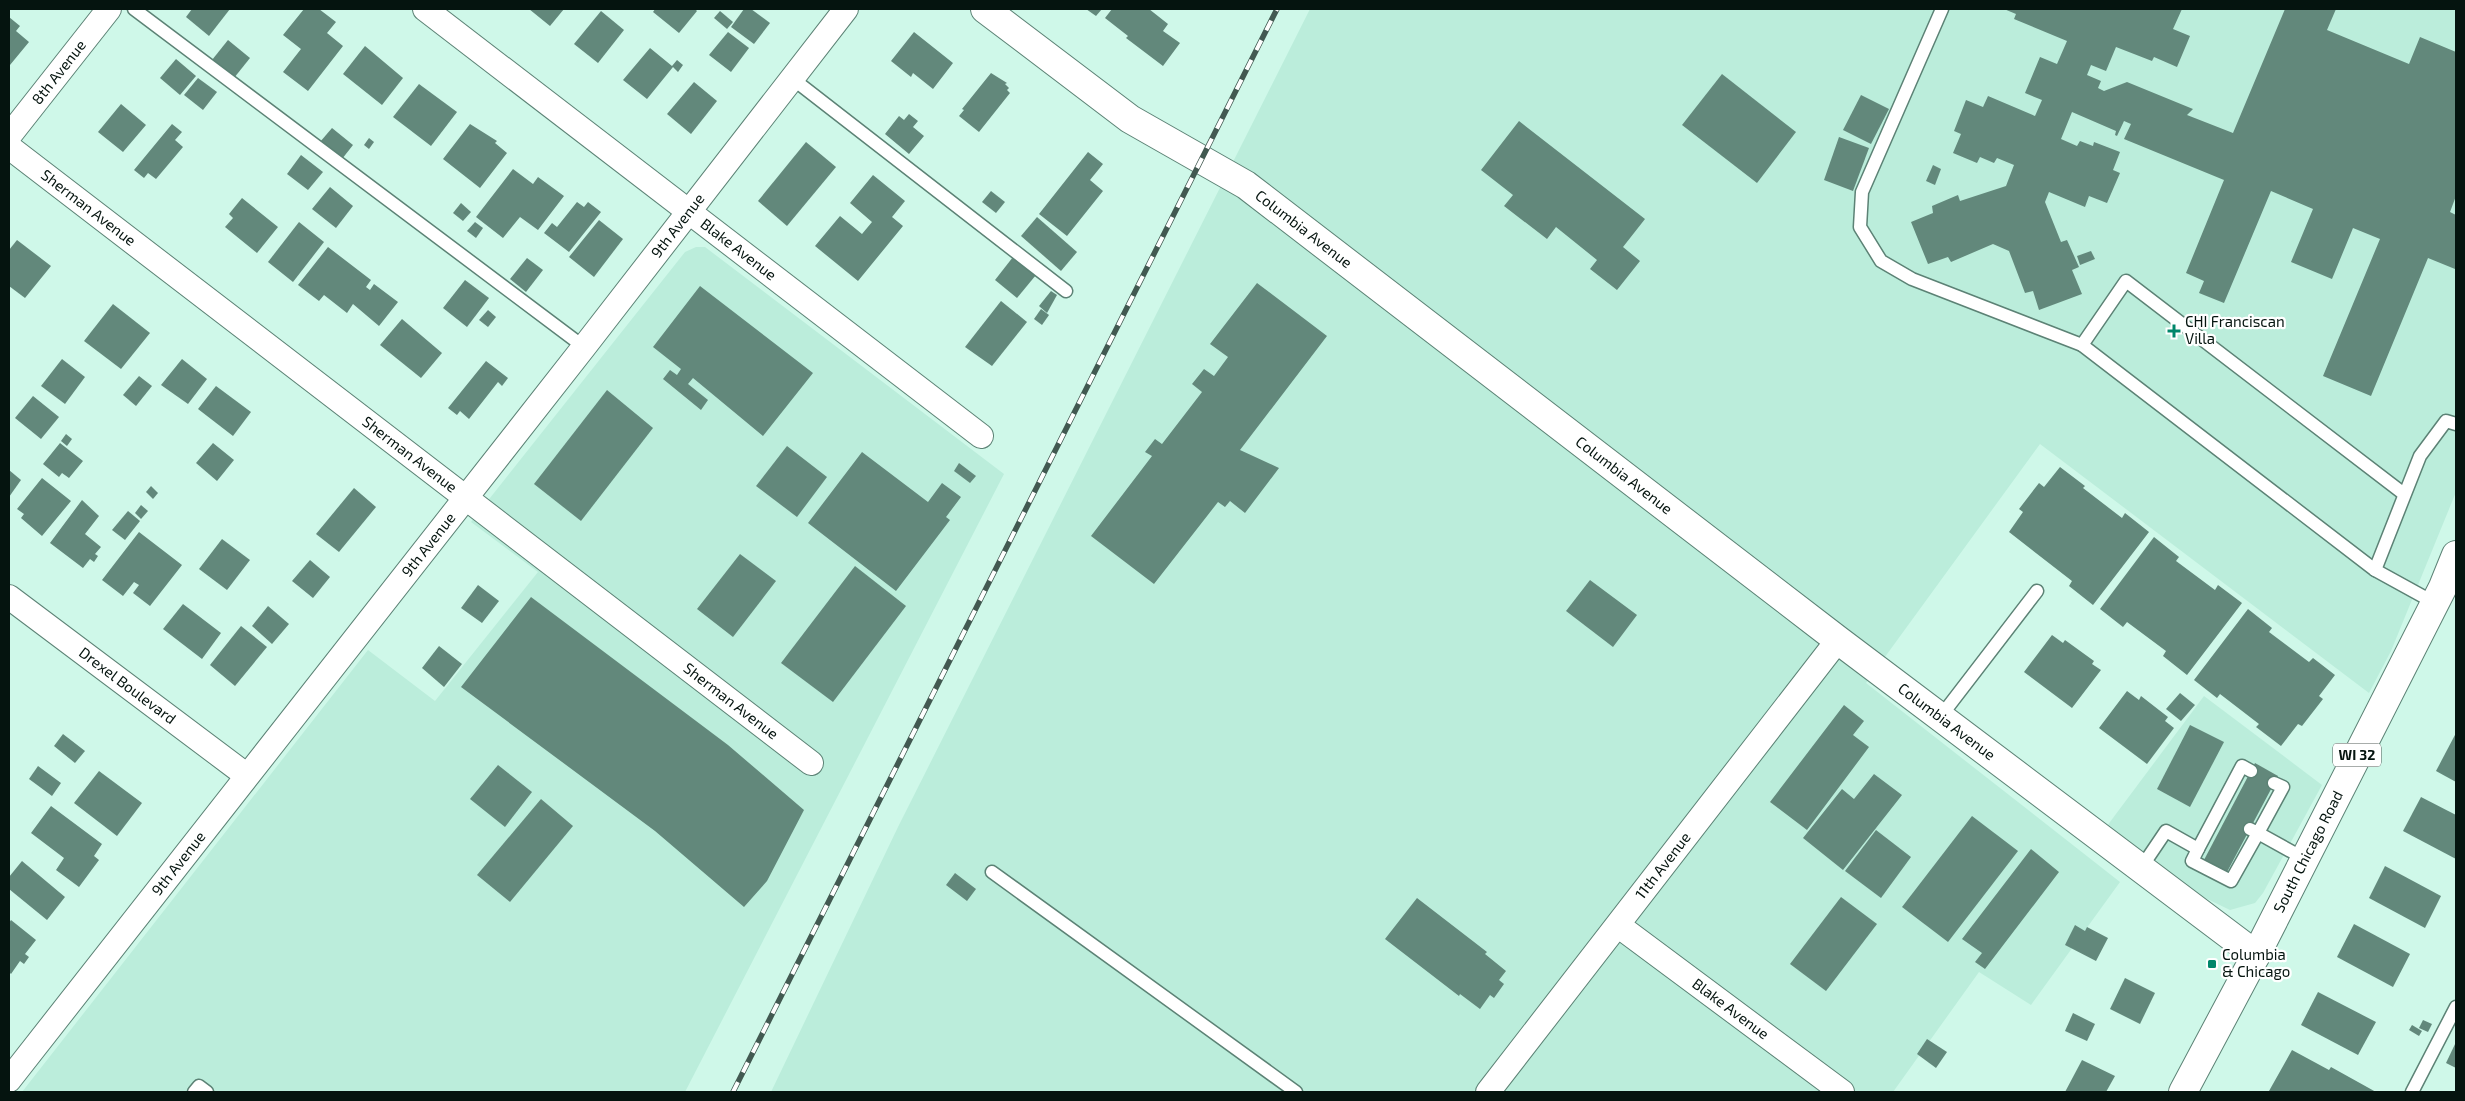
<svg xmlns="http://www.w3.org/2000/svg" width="2465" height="1101" viewBox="0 0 2465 1101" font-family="'Exo 2',sans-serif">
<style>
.built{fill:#bbeddb}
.building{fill:#62887b}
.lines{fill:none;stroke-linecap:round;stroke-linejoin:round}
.service-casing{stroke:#5c8275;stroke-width:15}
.minor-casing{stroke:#5c8275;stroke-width:26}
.tertiary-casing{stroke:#5c8275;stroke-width:30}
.primary-casing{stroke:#5c8275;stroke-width:30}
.service{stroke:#fff;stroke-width:12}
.minor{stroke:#fff;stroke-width:24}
.tertiary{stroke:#fff;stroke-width:28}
.primary{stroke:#fff;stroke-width:28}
.rail-casing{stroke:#425951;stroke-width:5.5}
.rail{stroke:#fff;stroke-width:4;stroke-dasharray:11;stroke-linecap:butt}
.poi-dot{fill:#00866a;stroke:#fff;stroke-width:2}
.labels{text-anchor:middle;stroke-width:4.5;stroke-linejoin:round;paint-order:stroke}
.shield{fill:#fff;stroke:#505a57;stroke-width:1}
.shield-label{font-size:14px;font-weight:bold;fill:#05140f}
.street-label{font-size:15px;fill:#05140f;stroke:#fff}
.poi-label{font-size:15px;fill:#05140f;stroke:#fff;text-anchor:start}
</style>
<rect width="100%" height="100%" fill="#cff8e9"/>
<g class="built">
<path d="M1310 9H2456V492L2391 651 2369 693 2040 444 1866 683 2120 882 2031 1005 1979 972 1893 1092H771L898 827Z"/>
<path d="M696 247H705L1004 474 685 1092H22L368 650 435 701 538 572 471 522 685 252Z"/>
<path d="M2204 696 2322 785 2263 893 2255 903 2230 910 2199 895 2107 826Z"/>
</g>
<g class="building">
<path d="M192 9H230L209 36 186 17Z"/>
<path d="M304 9H319L336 22 327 33 343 46 308 91 283 72 301 49 283 35Z"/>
<path d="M529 9H564L550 26Z"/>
<path d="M655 9H695L697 11 679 33 653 12Z"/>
<path d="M744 9H751L770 23 754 44 731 27Z"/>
<path d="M1086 9H1102L1096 16Z"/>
<path d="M1112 9H1149L1168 24 1163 31 1180 43 1163 66 1126 38 1128 36 1105 18Z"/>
<path d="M2004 9H2182L2173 29 2190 36 2177 67 2154 57 2152 61 2116 47 2106 71 2091 65 2087 75 2101 81 2098 88 2104 91 2127 82 2193 109 2187 115 2233 133 2285 9H2336L2327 30 2409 64 2420 37 2456 52V196L2450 212 2456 215V266L2455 269 2428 258 2371 396 2323 376 2380 239 2353 228 2332 279 2291 262 2313 209 2271 191 2224 303 2199 293 2204 281 2186 273 2224 180 2124 139 2131 124 2124 121 2117 136 2115 135 2116 131 2072 112 2061 139 2077 146 2080 141 2093 146 2094 142 2120 152 2113 170 2120 173 2107 203 2089 196 2085 207 2049 192 2045 202 2061 242 2067 240 2079 267 2072 270 2082 294 2039 310 2033 291 2025 293 2009 251 1993 244 1951 262 1948 257 1928 264 1911 222 1933 213 1932 206 1958 195 1960 201 2006 186 2014 165 1997 158 1994 163 1980 157 1977 163 1953 153 1961 134 1954 131 1966 100 1983 107 1988 96 2035 116 2042 100 2025 93 2040 57 2057 64 2067 41 2014 19 2016 14Z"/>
<path d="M601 11 624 30 598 63 574 44Z"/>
<path d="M720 11 733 22 727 29 714 18Z"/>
<path d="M9 17 20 26 16 31 29 42 10 65Z"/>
<path d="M728 32 749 48 731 72 709 55Z"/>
<path d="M914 32 953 63 933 89 913 73 911 77 891 61Z"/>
<path d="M228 40 250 58 234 78 212 60Z"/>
<path d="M365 46 403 78 382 105 343 74Z"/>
<path d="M650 48 672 66 677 60 683 65 678 72 673 67 647 99 623 80Z"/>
<path d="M176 59 196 76 180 95 160 78Z"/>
<path d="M991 73 1007 83 1005 84 1009 88 1007 90 1010 93 979 132 959 116 964 110 962 109Z"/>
<path d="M1722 74 1796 132 1757 183 1682 125Z"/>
<path d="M198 78 217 92 203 110 184 95Z"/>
<path d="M694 82 717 101 691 134 667 114Z"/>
<path d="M419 84 457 112 431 146 393 117Z"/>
<path d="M1861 95 1889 109 1871 144 1843 130Z"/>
<path d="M121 104 146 125 123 152 98 132Z"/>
<path d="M909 114 918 121 913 127 924 136 909 154 885 134 899 116 904 120Z"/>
<path d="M1519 121 1645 219 1623 247 1640 261 1617 290 1590 269 1597 260 1556 227 1547 239 1504 206 1513 195 1481 170Z"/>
<path d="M172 124 182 132 175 140 183 147 156 179 148 173 144 178 134 170Z"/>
<path d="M470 124 497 141 495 143 507 153 480 188 443 159Z"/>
<path d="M332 128 353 145 342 159 320 142Z"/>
<path d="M1839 137 1869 148 1853 191 1824 180Z"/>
<path d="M369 138 374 142 369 149 364 145Z"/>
<path d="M806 142 836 167 787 226 758 201Z"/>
<path d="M1088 152 1103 164 1090 180 1103 191 1067 236 1039 214Z"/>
<path d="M301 155 323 172 308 190 287 174Z"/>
<path d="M1933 165 1941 169 1935 185 1926 181Z"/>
<path d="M513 169 533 184 538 177 564 196 538 230 520 217 503 238 476 217Z"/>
<path d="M873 175 905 201 892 217 903 226 858 281 815 246 840 216 862 234 872 222 850 203Z"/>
<path d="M330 187 353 206 336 228 312 209Z"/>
<path d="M991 191 1005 202 996 213 982 202Z"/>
<path d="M242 198 278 227 257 253 225 227 233 218 229 214Z"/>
<path d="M577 202 584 207 588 202 601 212 569 252 544 233 552 223 557 227Z"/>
<path d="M461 203 471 212 463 221 453 213Z"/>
<path d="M1037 217 1077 252 1061 271 1021 236Z"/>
<path d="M599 220 623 239 594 277 569 257Z"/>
<path d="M299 222 324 242 293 282 268 262Z"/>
<path d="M475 222 483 228 476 238 467 231Z"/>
<path d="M17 240 51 266 25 298 9 286V250Z"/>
<path d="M328 247 371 280 366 287 370 290 374 284 398 302 379 326 353 304 347 313 324 295 319 301 298 285Z"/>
<path d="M2091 251 2095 259 2080 265 2077 256Z"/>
<path d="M1013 257 1036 275 1017 298 995 280Z"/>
<path d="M527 258 543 270 526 292 510 279Z"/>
<path d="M465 280 489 298 467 327 443 308Z"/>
<path d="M1257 283 1327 336 1240 450 1279 468 1245 513 1230 501 1225 507 1218 502 1154 584 1091 536 1152 456 1145 452 1155 439 1162 444 1202 392 1192 384 1204 369 1214 376 1228 357 1210 344Z"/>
<path d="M700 286 813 373 763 436 693 378 688 384 708 400 701 410 663 379 670 370 677 375 681 369 653 347Z"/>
<path d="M1051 291 1057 295 1047 313 1039 306Z"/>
<path d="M1001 301 1027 322 992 366 965 347Z"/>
<path d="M113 304 150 333 121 369 84 341Z"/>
<path d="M1041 309 1049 315 1042 325 1034 319Z"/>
<path d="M488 310 496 317 488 327 479 320Z"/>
<path d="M402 319 442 353 421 378 380 345Z"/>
<path d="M62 359 85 377 65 404 41 386Z"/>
<path d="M182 359 207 379 188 404 161 385Z"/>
<path d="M486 361 508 378 502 386 498 382 469 419 460 411 457 415 448 408Z"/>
<path d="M139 376 152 386 136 406 123 395Z"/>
<path d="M216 386 251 412 233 436 198 409Z"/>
<path d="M607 390 653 428 581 521 534 484Z"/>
<path d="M33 396 59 417 41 439 15 418Z"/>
<path d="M66 434 72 439 67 446 61 441Z"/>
<path d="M60 443 83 461 69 478 62 473 59 477 43 464Z"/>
<path d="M213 443 234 460 217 481 196 463Z"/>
<path d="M787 446 827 477 797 517 756 486Z"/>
<path d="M862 452 928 502 942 483 961 497 946 517 950 520 896 591 808 523Z"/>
<path d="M959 463 976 476 970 483 954 471Z"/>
<path d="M2060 467 2085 486 2083 488 2122 518 2125 513 2149 532 2093 605 2069 586 2072 581 2009 532 2023 512 2019 509 2039 483 2044 487Z"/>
<path d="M9 470 21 480 9 497Z"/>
<path d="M42 478 71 501 42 536 21 518 24 514 17 509Z"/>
<path d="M151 486 158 493 153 499 146 492Z"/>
<path d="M354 488 376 507 339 552 316 534Z"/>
<path d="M82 500 99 516 85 534 101 547 95 554 98 556 94 562 90 559 83 568 50 543Z"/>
<path d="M141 505 148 511 141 519 135 513Z"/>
<path d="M128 511 140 521 125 540 112 530Z"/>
<path d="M139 532 182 565 150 606 133 593 139 585 134 582 123 596 102 580Z"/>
<path d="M2154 537 2179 557 2176 561 2215 590 2218 585 2242 603 2187 675 2163 656 2166 651 2127 622 2123 627 2100 609Z"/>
<path d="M222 539 250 560 227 590 199 569Z"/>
<path d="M740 554 776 581 733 637 697 609Z"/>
<path d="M310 560 330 577 313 598 292 581Z"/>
<path d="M855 566 906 606 833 702 781 663Z"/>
<path d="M1590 580 1637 615 1613 647 1566 611Z"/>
<path d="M478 585 499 601 482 623 461 608Z"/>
<path d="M531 597 728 745 804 810 767 881 744 907 655 831 461 687Z"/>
<path d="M183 604 221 633 202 659 163 629Z"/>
<path d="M268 606 289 624 272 644 252 626Z"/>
<path d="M2248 609 2272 628 2269 632 2309 662 2313 658 2335 675 2319 696 2323 699 2302 726 2298 724 2281 746 2256 727 2259 724 2220 694 2217 698 2194 680Z"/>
<path d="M241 626 267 647 235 686 210 665Z"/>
<path d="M2052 635 2063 643 2065 640 2094 661 2092 664 2101 670 2072 708 2024 672Z"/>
<path d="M439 646 462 664 444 687 422 668Z"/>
<path d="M2127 691 2139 700 2141 696 2168 717 2165 721 2174 728 2147 764 2099 728Z"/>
<path d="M2180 693 2195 705 2181 721 2166 709Z"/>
<path d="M1844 705 1864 721 1853 735 1869 747 1807 830 1770 802Z"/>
<path d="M2190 725 2224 742 2190 807 2157 789Z"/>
<path d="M2456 733V782L2436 771Z"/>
<path d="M63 734 85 751 75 763 54 746Z"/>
<path d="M2255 763 2278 776 2227 872 2204 860Z"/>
<path d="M498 765 532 792 505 827 470 799Z"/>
<path d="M38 766 61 783 52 796 29 779Z"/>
<path d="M99 771 142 803 117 836 74 803Z"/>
<path d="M1874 774 1902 795 1843 870 1803 838 1842 789 1854 799Z"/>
<path d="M2421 797 2456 815V859L2403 831Z"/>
<path d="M541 799 573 826 510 902 477 875Z"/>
<path d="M51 806 102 844 94 856 99 860 79 887 56 870 64 858 31 833Z"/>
<path d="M1972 816 2018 851 1948 942 1902 907Z"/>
<path d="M1876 830 1911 857 1881 898 1845 871Z"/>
<path d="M2031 849 2059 872 1985 969 1975 962 1982 953 1962 939Z"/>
<path d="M22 861 65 897 47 920 9 889V877Z"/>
<path d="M2385 866 2441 896 2425 928 2369 898Z"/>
<path d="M955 873 976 889 967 901 946 885Z"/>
<path d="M1841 897 1877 924 1826 991 1790 964Z"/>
<path d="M1417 898 1487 952 1485 954 1506 971 1499 980 1504 984 1494 998 1490 995 1480 1009 1460 994 1459 996 1385 939Z"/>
<path d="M11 920 36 940 25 954 29 957 24 964 20 961 11 974 9 972V923Z"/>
<path d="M2354 924 2410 954 2393 987 2337 957Z"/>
<path d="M2075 925 2085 931 2087 927 2108 938 2096 961 2065 945Z"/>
<path d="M2125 978 2155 993 2140 1024 2110 1009Z"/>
<path d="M2318 992 2376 1022 2358 1055 2301 1025Z"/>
<path d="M2073 1013 2095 1024 2087 1041 2065 1031Z"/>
<path d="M2423 1020 2432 1024 2428 1032 2419 1028Z"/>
<path d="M2412 1025 2422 1031 2419 1036 2409 1030Z"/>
<path d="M1927 1039 1947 1052 1936 1068 1917 1054Z"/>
<path d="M2456 1042V1068L2446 1063Z"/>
<path d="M2292 1050 2329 1070 2331 1067 2376 1092H2271L2269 1091Z"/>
<path d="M2082 1060 2115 1076 2106 1092H2065Z"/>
</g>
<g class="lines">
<g class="service-casing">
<g id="service">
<path d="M134 9 584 347"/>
<path d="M1942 9 1862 192 1860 227 1881 261 1912 279 2082 345 2126 281 2404 494"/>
<path d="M793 79 1066 291"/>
<path d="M2082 345 2375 570 2435 603"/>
<path d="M2375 570 2420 456 2446 421 2456 424"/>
<path d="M1941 716 2037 591"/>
<path d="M2250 829 2258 833 2283 787 2274 783"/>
<path d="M2198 849 2242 766 2251 771"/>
<path d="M2141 868 2166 831 2198 849 2192 861 2231 881 2258 833 2305 859"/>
<path d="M992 872 1296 1092"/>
<path d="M194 1092 199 1086 207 1092"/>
<path d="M2412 1092 2456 1007"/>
</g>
</g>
<g class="minor-casing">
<g id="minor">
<path id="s1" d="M425 9 981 436"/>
<path id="s2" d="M9 136 109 9"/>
<path id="s3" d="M9 147 811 763"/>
<path id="s4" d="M9 597 246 775"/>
<path id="s5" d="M1619 926 1842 1092"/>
<path id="s6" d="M9 1080 584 347 846 9"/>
<path id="s7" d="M1488 1092 1838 640"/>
</g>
</g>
<g class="tertiary-casing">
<g id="tertiary">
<path id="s8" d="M985 9 1130 119 1246 185 1838 640 2256 955"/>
</g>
</g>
<g class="primary-casing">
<g id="primary">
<path id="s9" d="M2183 1092 2256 955 2443 587 2456 555"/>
</g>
</g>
<use href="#service" class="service"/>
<use href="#minor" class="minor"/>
<use href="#tertiary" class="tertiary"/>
<use href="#primary" class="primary"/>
<g class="rail-casing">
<path id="rail" d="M733 1092 1277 9"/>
</g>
<use href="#rail" class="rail"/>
</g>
<g class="poi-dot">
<path d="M2171.5 323.5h5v5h5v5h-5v5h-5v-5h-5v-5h5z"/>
<rect x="2207" y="959" width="10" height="10" rx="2.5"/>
</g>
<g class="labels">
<rect class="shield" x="2333" y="743.5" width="48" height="23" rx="4"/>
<g class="shield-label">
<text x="2357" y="760">WI 32</text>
</g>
<g class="street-label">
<text dy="5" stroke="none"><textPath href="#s2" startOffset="81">8th Avenue</textPath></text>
<text dy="5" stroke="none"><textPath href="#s3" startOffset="100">Sherman Avenue</textPath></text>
<text dy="5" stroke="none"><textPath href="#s6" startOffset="1085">9th Avenue</textPath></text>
<text dy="5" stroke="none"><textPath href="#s8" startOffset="388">Columbia Avenue</textPath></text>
<text dy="5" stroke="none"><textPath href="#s1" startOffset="395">Blake Avenue</textPath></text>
<text dy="5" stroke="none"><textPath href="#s3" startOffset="505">Sherman Avenue</textPath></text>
<text dy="5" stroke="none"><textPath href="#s8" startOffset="792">Columbia Avenue</textPath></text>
<text dy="5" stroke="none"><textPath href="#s6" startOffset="680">9th Avenue</textPath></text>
<text dy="5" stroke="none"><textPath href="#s4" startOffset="148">Drexel Boulevard</textPath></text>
<text dy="5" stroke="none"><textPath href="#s3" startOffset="910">Sherman Avenue</textPath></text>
<text dy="5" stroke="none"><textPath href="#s8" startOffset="1198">Columbia Avenue</textPath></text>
<text dy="5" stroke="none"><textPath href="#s9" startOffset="271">South Chicago Road</textPath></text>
<text dy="5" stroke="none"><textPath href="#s6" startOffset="275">9th Avenue</textPath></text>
<text dy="5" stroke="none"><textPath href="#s7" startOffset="286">11th Avenue</textPath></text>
<text dy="5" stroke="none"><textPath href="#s5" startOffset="139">Blake Avenue</textPath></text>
</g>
<g class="poi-label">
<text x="2185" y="327">CHI Franciscan<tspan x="2185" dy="17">Villa</tspan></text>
<text x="2222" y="960">Columbia<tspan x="2222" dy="17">&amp; Chicago</tspan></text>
</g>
</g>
<rect width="2465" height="1101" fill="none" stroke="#05140f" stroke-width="20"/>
</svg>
